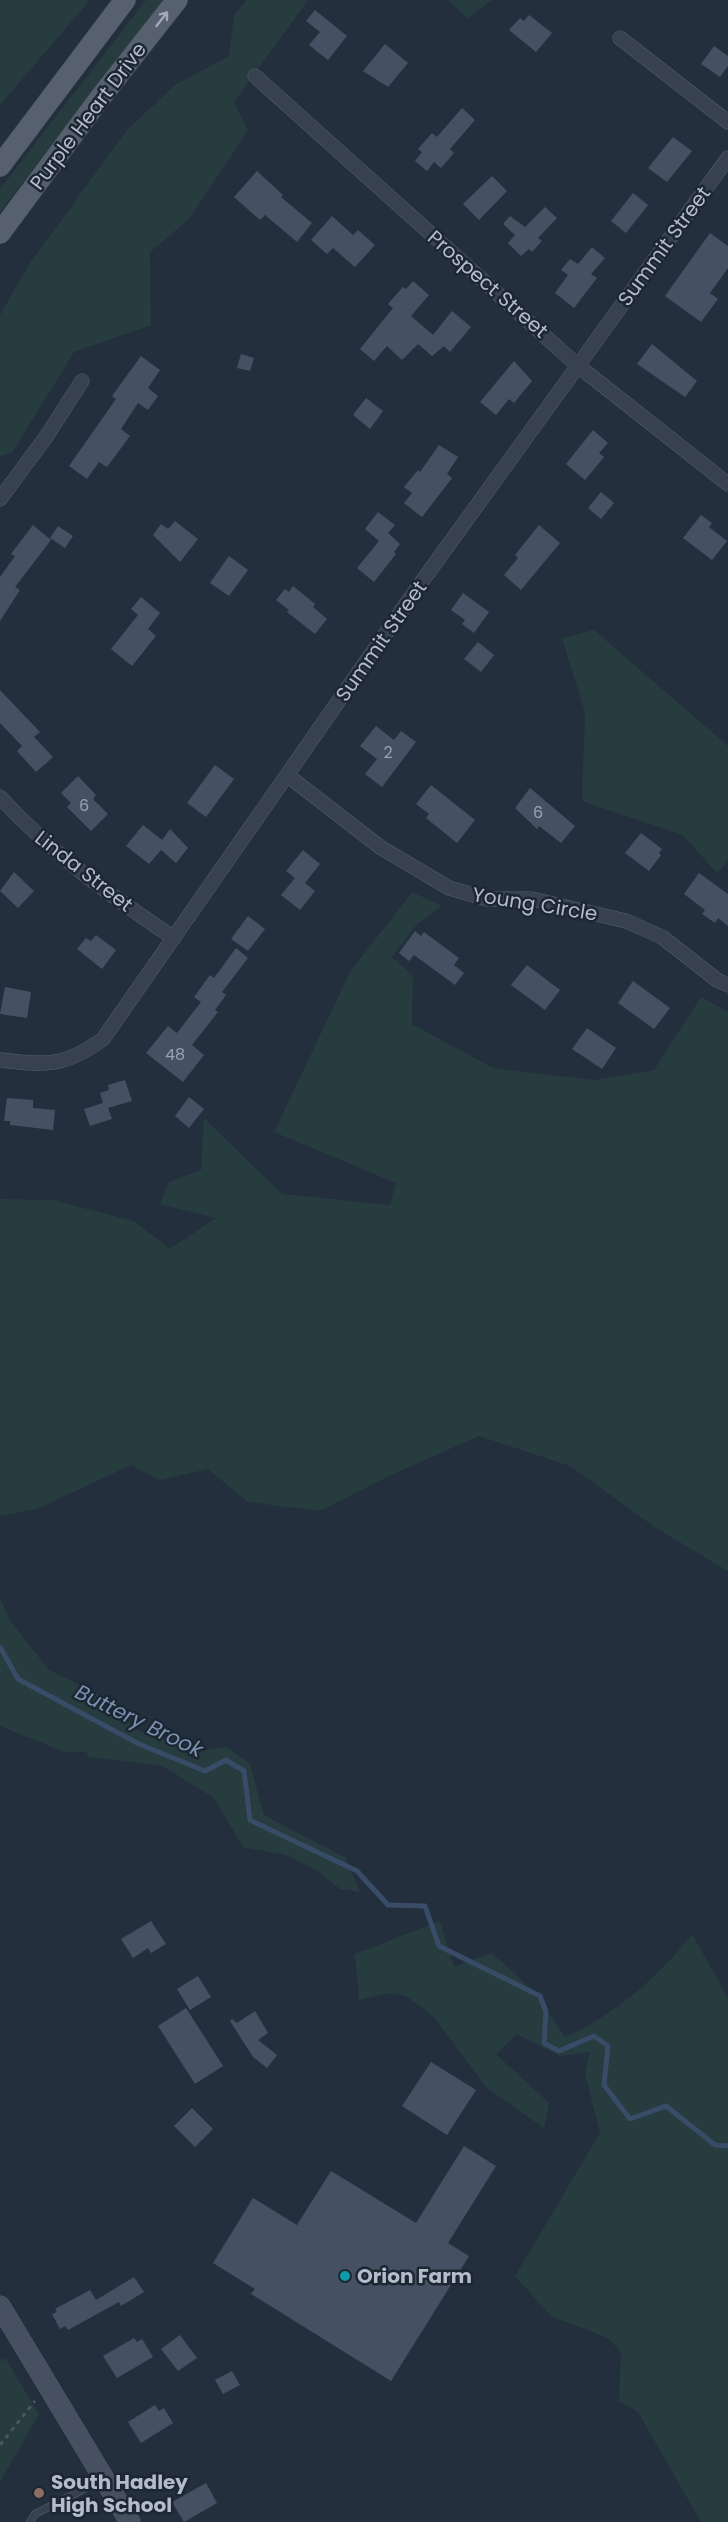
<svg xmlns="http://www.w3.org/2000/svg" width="728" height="2522" viewBox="0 0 728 2522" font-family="Poppins,sans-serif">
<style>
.green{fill:#263c3f}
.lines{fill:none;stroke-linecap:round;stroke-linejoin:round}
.stream{stroke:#394c67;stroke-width:5}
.building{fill:#455162}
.service-casing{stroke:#565f6c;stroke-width:8}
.minor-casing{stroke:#565f6c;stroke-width:15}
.secondary-casing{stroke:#565f6c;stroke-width:21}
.primary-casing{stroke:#414a57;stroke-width:22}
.path{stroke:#44595c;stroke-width:3;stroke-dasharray:4.5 4.5;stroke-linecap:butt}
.service{stroke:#38414e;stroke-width:7}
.minor{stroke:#38414e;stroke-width:14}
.secondary{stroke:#465061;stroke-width:20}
.primary{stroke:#56606e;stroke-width:21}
.oneway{stroke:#a1aab7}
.culture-dot{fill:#0f9aa8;stroke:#1d2633;stroke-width:2}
.education-dot{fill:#8d6e63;stroke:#1d2633;stroke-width:2}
.labels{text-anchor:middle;stroke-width:5;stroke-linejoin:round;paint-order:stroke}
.number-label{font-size:16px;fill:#98a1af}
.street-label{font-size:20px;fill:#b4bcc9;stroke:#1d2633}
.poi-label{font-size:20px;font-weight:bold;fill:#b4bcc9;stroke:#1d2633;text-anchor:start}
.water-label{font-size:21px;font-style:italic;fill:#7c92b1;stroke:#1d2633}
</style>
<rect width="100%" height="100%" fill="#242f3e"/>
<g class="green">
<path d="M0 0H90L0 105Z"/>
<path d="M146 0H164L0 212V189Z"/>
<path d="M246 0H308L234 102 248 131 189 219 150 252 151 325 74 352 12 453 0 456V315L30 263 127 130 175 85 229 56 234 16Z"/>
<path d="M448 0H492L467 18Z"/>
<path d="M594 630 728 746V861L717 873 683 835 582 801 585 712 562 638Z"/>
<path d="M412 892 442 906 417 924 392 957 413 976 412 1024 493 1068 594 1080 654 1070 701 997 728 1012V1571L656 1528 570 1466 479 1436 391 1475 320 1511 248 1502 208 1469 159 1480 131 1465 37 1509 0 1516V1199L52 1200 134 1221 170 1249 216 1218 160 1204 169 1182 201 1170 204 1118 282 1194 390 1205 396 1183 274 1132 350 972Z"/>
<path d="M0 1598 11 1622 49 1670 119 1704 132 1728 197 1752 227 1747 250 1764 264 1815 346 1858 360 1892 340 1889 317 1871 286 1855 243 1847 214 1798 163 1766 89 1757 86 1752H64L0 1726Z"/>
<path d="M440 1921 454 1967 491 1953C521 1976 545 2005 565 2037 612 2017 662 1974 692 1934L728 1998V2522H701L638 2412 619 2401 621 2352 608 2338 551 2316 515 2276 600 2133 585 2073 590 2052 560 2056 517 2034 496 2054 549 2103 544 2128 487 2088 434 2017 406 1996 389 1993 359 2000 355 1954Z"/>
<path d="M0 2357 3 2361 5 2358 39 2414 0 2482Z"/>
</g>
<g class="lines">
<path class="stream" d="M0 1647 18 1679 139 1744 205 1771 226 1760 244 1771 250 1820 357 1871 388 1905 425 1906 439 1946 540 1996 546 2012 544 2043 559 2051 594 2036 608 2046 604 2085 630 2119 666 2106 715 2145 728 2146"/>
</g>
<g class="building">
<path d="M315 10 347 36 328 60 309 45 320 32 306 21Z"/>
<path d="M529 15 552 33 536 52 509 30 520 18 524 21Z"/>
<path d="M385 44 408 63 388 87 363 71Z"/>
<path d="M714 46 728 56V66L720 77 701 64Z"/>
<path d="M462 108 475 120 450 149 454 153 441 168 434 162 427 171 415 161 422 152 418 149 432 133 437 137Z"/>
<path d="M673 137 692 151 667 182 648 168Z"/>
<path d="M257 171 283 195 281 197 312 223 297 242 265 215 260 220 234 197Z"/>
<path d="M492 176 507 191 479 220 463 204Z"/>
<path d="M633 193 648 205 626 233 611 221Z"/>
<path d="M545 207 557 218 538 238 542 241 532 252 529 249 521 256 508 243 515 235 503 224 510 216 525 227Z"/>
<path d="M332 216 353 235 358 230 375 245 355 267 333 248 327 254 311 240Z"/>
<path d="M710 233 728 246V268L710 293 718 299 701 322 665 296Z"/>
<path d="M592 247 605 258 591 274 597 278 574 308 555 293 568 275 561 270 570 259 578 264Z"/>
<path d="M413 281 429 295 411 316 433 335 452 311 471 327 450 352 444 346 432 356 418 344 402 360 387 346 374 361 360 349 393 308 388 304 403 287 406 289Z"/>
<path d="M652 344 697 381 685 397 637 364Z"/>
<path d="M241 354 254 358 250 371 237 368Z"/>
<path d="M141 356 160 370 148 388 158 396 148 410 138 403 121 429 130 436 107 467 99 462 87 479 69 466 116 399 112 396Z"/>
<path d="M514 361 532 381 514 403 509 399 496 415 480 402Z"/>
<path d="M366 398 383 411 370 429 353 415Z"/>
<path d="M593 430 608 443 599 453 604 457 585 480 566 464Z"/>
<path d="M439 445 458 457 447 474 452 478 422 517 404 503 412 493 404 487 418 470 420 472Z"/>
<path d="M601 492 614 503 601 519 588 508Z"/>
<path d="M378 512 395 525 388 533 400 544 394 552 396 554 374 582 357 568 379 541 365 529Z"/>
<path d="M701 515 712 523 709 527 727 541 712 560 683 538Z"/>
<path d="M175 521 198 539 180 562 153 535 161 524 168 529Z"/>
<path d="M33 525 51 540 15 587 20 590 0 621V577L15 556 11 554Z"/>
<path d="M539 525 560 543 521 590 504 575 518 558 515 555Z"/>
<path d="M58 526 73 536 65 548 50 538Z"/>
<path d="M229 556 248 570 229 596 210 583Z"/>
<path d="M293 586 315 604 313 607 327 619 315 634 287 612 289 610 276 600 285 589 289 592Z"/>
<path d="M463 593 489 612 474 633 462 624 465 620 451 610Z"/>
<path d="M141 597 160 613 148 629 156 636 132 666 111 649 138 615 131 609Z"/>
<path d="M478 642 494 655 481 672 464 659Z"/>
<path d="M0 690 40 732 34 737 53 757 36 772 17 751 22 746 0 723Z"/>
<path d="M376 726 394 740 401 731 416 742 382 787 365 774 377 759 360 746Z"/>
<path d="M215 765 234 779 206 817 187 803Z"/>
<path d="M78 776 96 795 93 799 108 814 91 831 67 807 71 803 61 793Z"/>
<path d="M431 785 475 820 457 843 426 818 429 814 416 804Z"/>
<path d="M530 788 575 826 561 843 539 826 537 829 515 808Z"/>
<path d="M143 825 162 840 170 829 188 848 176 863 161 850 149 864 126 846Z"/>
<path d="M641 833 662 849 659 853 661 855 649 871 625 853Z"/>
<path d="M303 850 320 864 305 883 315 891 300 910 281 895 295 878 286 871Z"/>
<path d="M14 872 34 891 18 908 0 891Z"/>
<path d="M699 873 728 894V926L718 918 715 923 702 914 705 910 684 894Z"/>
<path d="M248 916 265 929 248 951 231 939Z"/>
<path d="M415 931 421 936 424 932 459 958 454 965 464 973 455 985 414 955 409 961 399 953Z"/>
<path d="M96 935 116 950 102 969 77 949 86 938 91 941Z"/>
<path d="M236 948 248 958 222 992 226 995 215 1010 218 1012 192 1045 204 1055 183 1082 146 1053 168 1026 177 1033 201 1002 194 997 210 975 214 978Z"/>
<path d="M527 965 560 990 545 1010 511 985Z"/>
<path d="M633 981 670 1008 654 1029 618 1003Z"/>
<path d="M5 987 31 992 27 1018 0 1014Z"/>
<path d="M587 1028 616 1048 602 1069 572 1049Z"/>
<path d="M125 1080 132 1101 108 1108 112 1119 90 1126 84 1109 103 1103 100 1093 109 1090 108 1085Z"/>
<path d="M189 1097 204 1109 189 1128 175 1116Z"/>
<path d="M7 1098 33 1100V1108L55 1110 53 1130 10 1125V1121H4Z"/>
<path d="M151 1921 166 1944 151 1953 148 1948 133 1958 121 1939Z"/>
<path d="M198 1976 211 1997 190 2010 177 1989Z"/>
<path d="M186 2008 223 2066 195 2084 158 2026Z"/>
<path d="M255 2011 268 2033 258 2040 277 2055 267 2068 253 2057 230 2021 232 2019 237 2023Z"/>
<path d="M431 2062 476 2090 447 2135 402 2106Z"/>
<path d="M192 2108 213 2129 195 2147 174 2126Z"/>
<path d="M464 2146 496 2166 448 2243 469 2256 391 2381 251 2294 255 2289 213 2263 253 2198 297 2225 331 2171 416 2223Z"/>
<path d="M134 2277 144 2292 121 2306 119 2302 68 2330 65 2326 60 2329 52 2314 57 2312 55 2309 90 2290 96 2300Z"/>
<path d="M180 2335 197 2358 178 2371 161 2349Z"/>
<path d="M134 2338 137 2342 142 2339 153 2357 117 2378 103 2356Z"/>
<path d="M232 2371 240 2385 223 2394 215 2380Z"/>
<path d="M155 2405 159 2411 164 2408 173 2423 141 2443 128 2422Z"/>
<path d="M206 2483 217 2503 184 2522 172 2502Z"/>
</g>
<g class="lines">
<g class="service-casing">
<path id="service" d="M30 2522 35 2514 102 2480"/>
</g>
<g class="minor-casing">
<g id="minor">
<path d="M620 38 728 122"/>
<path d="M255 76 577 365 728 484"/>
<path d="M0 499 46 437 82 381"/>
<path d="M287 775 380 847 449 888 487 899H532L626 921 662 937 717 980 728 985"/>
<path d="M0 797C54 855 108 894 174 938"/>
<path d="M2 1060C46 1066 66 1066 103 1039L418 587 728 158"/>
</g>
</g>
<g class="secondary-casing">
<path id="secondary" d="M0 2306 130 2522"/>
</g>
<g class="primary-casing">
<g id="primary">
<path d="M0 166 125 0"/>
<path d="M0 233 100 98 177 0"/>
</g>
</g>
<path class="path" d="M0 2445 35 2401"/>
<use href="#service" class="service"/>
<use href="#minor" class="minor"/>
<use href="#secondary" class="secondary"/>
<use href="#primary" class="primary"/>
</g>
<defs><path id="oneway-shaft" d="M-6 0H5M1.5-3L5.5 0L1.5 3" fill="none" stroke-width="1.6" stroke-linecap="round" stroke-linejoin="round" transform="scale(1.5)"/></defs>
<use class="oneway" href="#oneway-shaft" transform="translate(162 19) rotate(-52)"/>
<circle class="culture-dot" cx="345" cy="2276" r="6"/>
<circle class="education-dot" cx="39" cy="2493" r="6"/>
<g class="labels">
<g class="number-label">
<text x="388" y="758">2</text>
<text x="84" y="811">6</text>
<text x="538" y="818">6</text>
<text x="175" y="1060">48</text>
</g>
<g class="street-label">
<text transform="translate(88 116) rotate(-53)" y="7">Purple Heart Drive</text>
<text transform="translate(664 246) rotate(-54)" y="7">Summit Street</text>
<text transform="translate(488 284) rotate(41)" y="7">Prospect Street</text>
<text transform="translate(381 641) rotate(-55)" y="7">Summit Street</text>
<text transform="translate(84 871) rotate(38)" y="7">Linda Street</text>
<text transform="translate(535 904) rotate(9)" y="7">Young Circle</text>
</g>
<g class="poi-label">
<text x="357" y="2283">Orion Farm</text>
<text x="51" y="2489">South Hadley<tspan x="51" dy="23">High School</tspan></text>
</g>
<g class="water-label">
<text transform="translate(139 1721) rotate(26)" y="7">Buttery Brook</text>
</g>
</g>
</svg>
